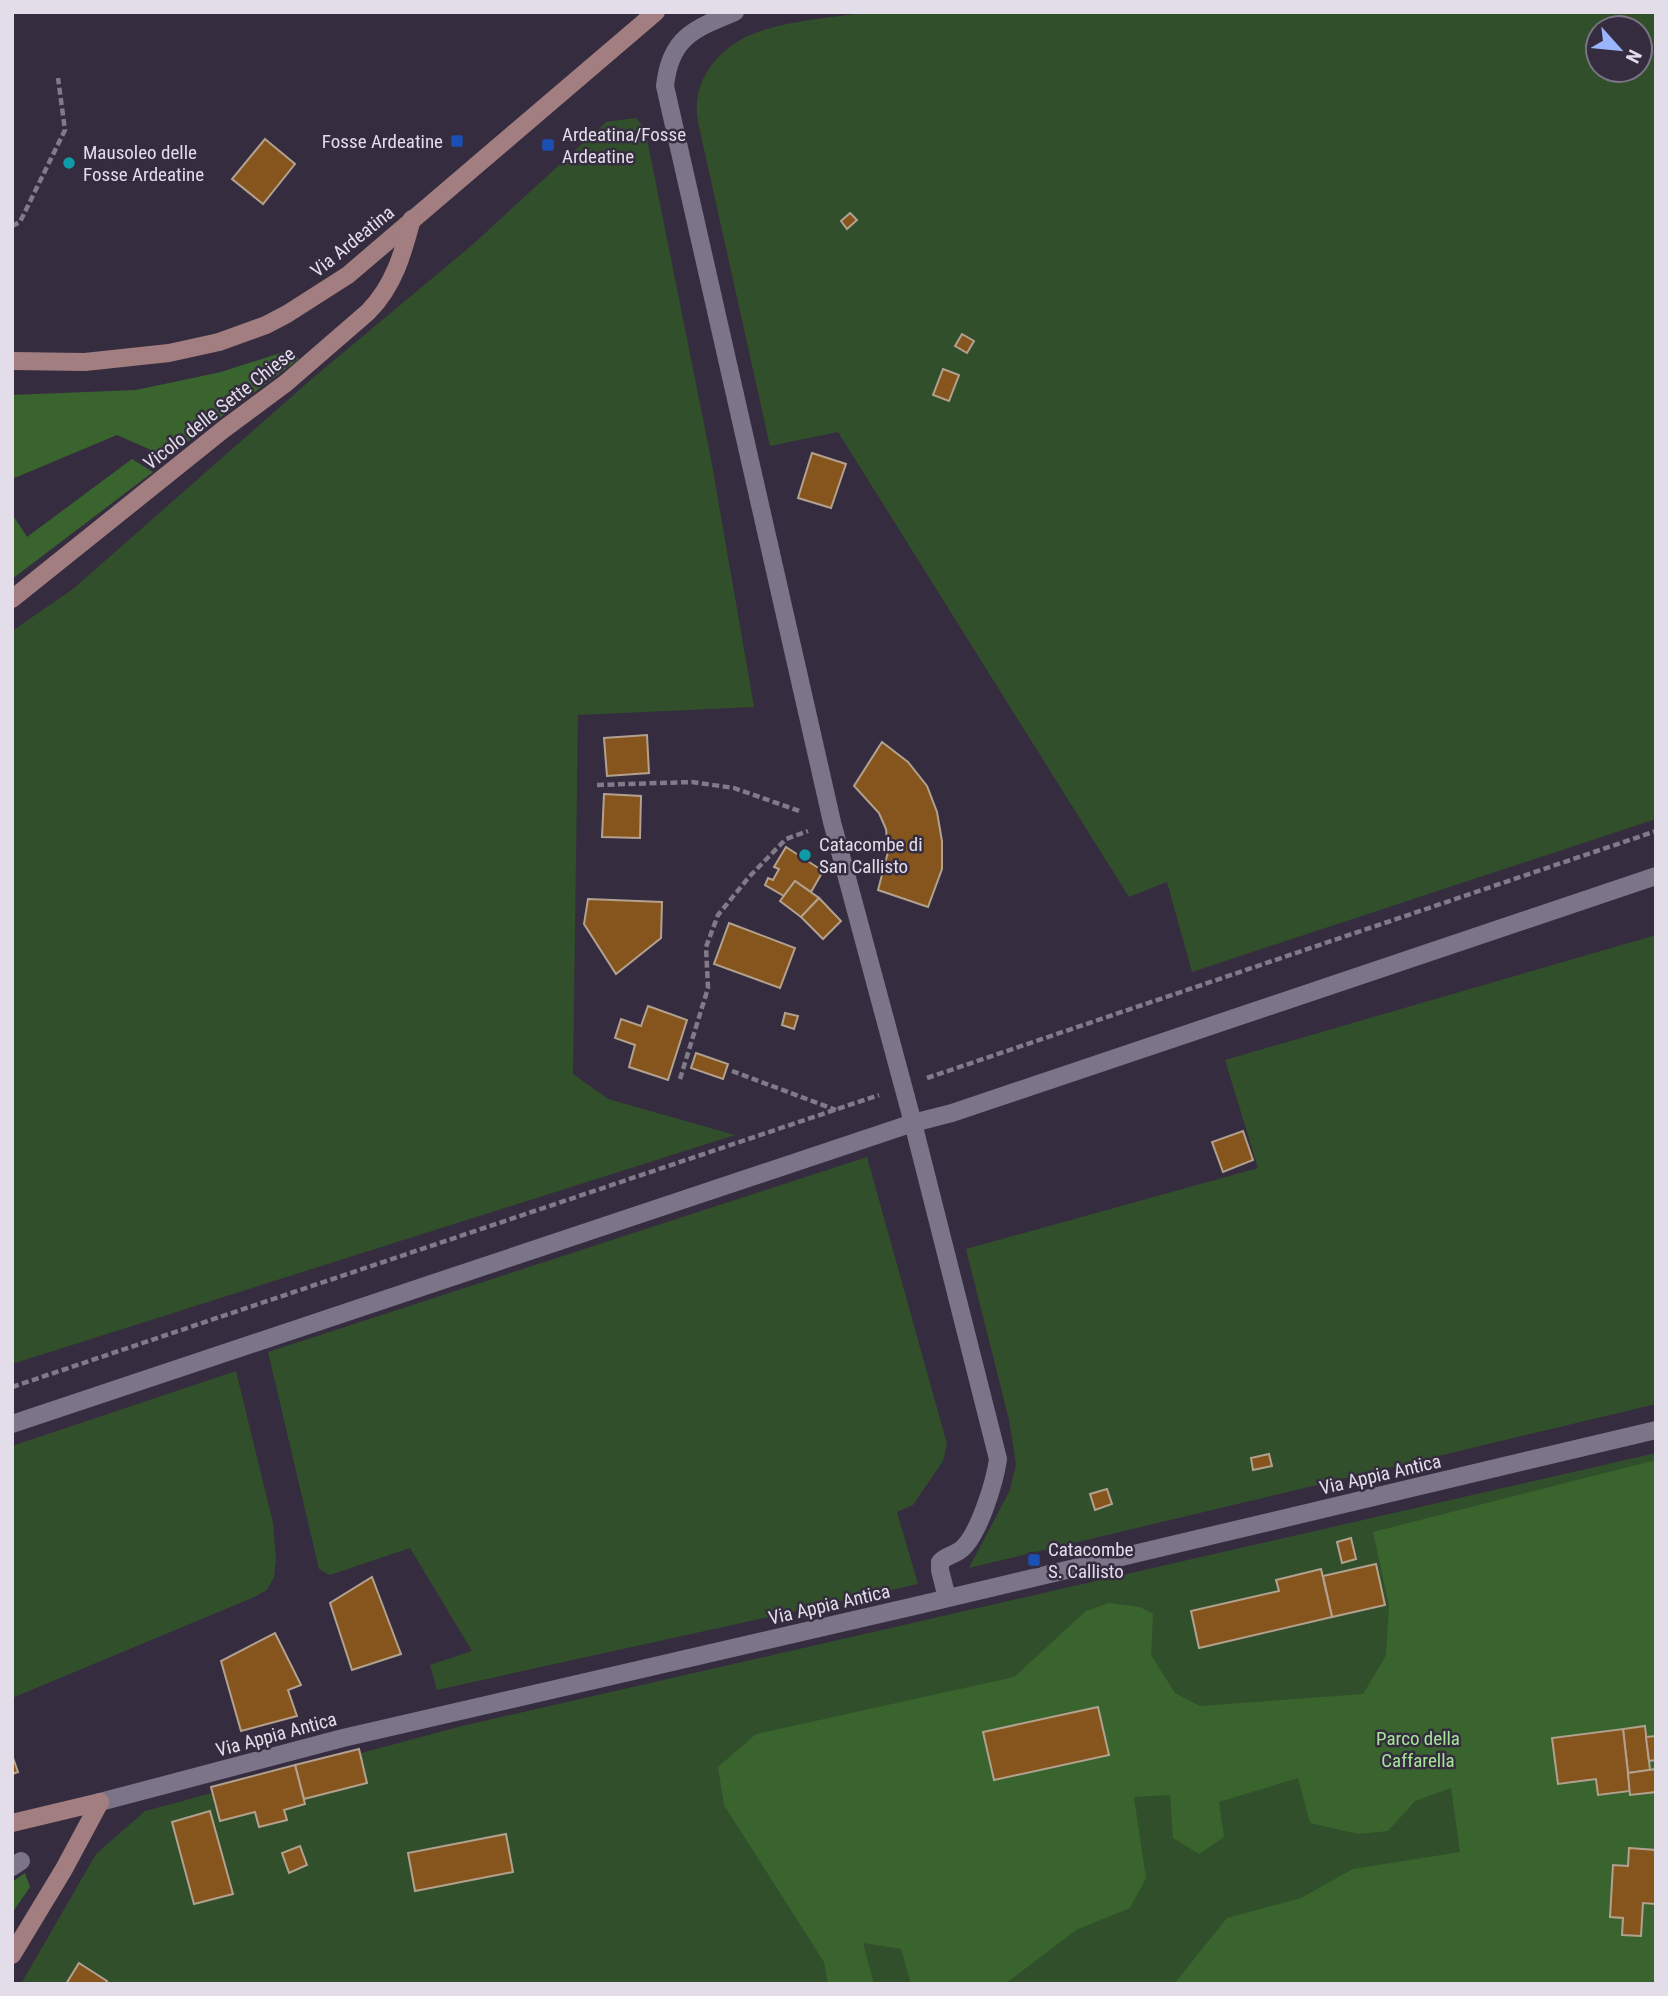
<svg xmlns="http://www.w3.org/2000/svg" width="1668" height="1996" viewBox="0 0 1668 1996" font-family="'Roboto Condensed',sans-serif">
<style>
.green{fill:#314f2a;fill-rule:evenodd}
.forest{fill:#39642e;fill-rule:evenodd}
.building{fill:#86551d;stroke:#b3a18f;stroke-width:2}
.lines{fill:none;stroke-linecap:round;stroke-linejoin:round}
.path{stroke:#807a89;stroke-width:4.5;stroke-dasharray:7 3.5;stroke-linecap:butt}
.service{stroke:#7c7488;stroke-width:18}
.pedestrian{stroke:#7c7488;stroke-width:18}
.tertiary{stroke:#7c7488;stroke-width:18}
.secondary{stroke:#a27e80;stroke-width:18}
.transit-dot{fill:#1a4fb4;stroke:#352d3f;stroke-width:2.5}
.culture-dot{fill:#0f9aa8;stroke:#352d3f;stroke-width:2.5}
.labels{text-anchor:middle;stroke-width:5;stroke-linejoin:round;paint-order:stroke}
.poi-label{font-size:19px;fill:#e2dde9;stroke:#352d3f;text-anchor:start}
.street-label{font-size:19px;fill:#e2dde9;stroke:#352d3f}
.park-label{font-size:19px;fill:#a5e696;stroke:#352d3f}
</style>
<rect width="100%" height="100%" fill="#352d3f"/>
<g class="green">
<path d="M870 12H1656V819L1192 972 1167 882 1129 897 838 432 770 446 698 122C691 84 714 52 748 36 783 20 832 18 870 12ZM1598 28H1640V70H1598Z"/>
<path d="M636 118 645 129 711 459 754 707 578 715 573 1074 608 1099 735 1135 12 1364V631L73 589 314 377 471 246 606 122Z"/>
<path d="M1656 935V1404L969 1568 1010 1490 1016 1464 1009 1420 966 1249 1258 1168 1225 1060Z"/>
<path d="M867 1157 947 1444 943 1461 913 1505 897 1512 918 1584 437 1690 430 1665 472 1651 410 1548 330 1575 319 1569 268 1352Z"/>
<path d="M236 1371 273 1523 276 1560 274 1577 267 1590 252 1598 12 1698V1446Z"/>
<path d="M1656 1453V1984H21L96 1854 145 1811 462 1726Z"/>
</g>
<g class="forest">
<path d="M290 350 299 359 167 457 117 435 12 479V395L136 390 221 372Z"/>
<path d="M132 459 153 472 12 579V514L27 537Z"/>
<path d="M1656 1460V1850L1629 1848 1628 1866 1610 1917 1623 1918 1622 1935 1641 1936 1643 1903 1656 1904V1984H1174L1227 1918 1301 1898 1353 1869 1460 1852 1451 1788 1415 1801 1388 1831 1358 1834 1310 1823 1298 1778 1219 1802 1224 1837 1199 1854 1173 1838 1170 1795 1134 1797 1146 1878 1130 1908 1076 1930 1005 1984H911L901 1949 863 1943 874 1984H828L824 1962 724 1805 718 1767 756 1734 1014 1677 1086 1611 1109 1603 1140 1607 1153 1614 1151 1655 1175 1693 1200 1706 1363 1694 1386 1656 1389 1605 1373 1532ZM1623 1729 1596 1779 1558 1783 1553 1738Z"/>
<path d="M25 1873 30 1887 12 1913V1882Z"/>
</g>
<g class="building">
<path d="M265 139 295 164 263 204 232 179Z"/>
<path d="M850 213 857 220 847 229 841 221Z"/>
<path d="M962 334 974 341 967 353 955 346Z"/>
<path d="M943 369 959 375 949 401 933 395Z"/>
<path d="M812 453 846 464 831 508 798 498Z"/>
<path d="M647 735 649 773 607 776 604 738Z"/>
<path d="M882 742 908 762 927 786 937 812 942 841V869L928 907 878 890 888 852 886 829 879 813 854 786Z"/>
<path d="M604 794 641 796 640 838 602 837Z"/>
<path d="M786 847 823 871 811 892 795 881 784 896 765 885 768 878 773 880 779 869 774 867Z"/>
<path d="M795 881 819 898 801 917 780 901Z"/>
<path d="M819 898 841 921 823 939 801 917Z"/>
<path d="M588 899 662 902 661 938 616 974 584 924Z"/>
<path d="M729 923 795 948 780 988 714 964Z"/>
<path d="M648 1006 687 1020 668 1080 629 1067 635 1045 615 1038 621 1019 641 1026Z"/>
<path d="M785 1013 798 1016 794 1029 782 1025Z"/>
<path d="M696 1053 728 1064 723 1079 691 1068Z"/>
<path d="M1243 1131 1253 1160 1223 1172 1212 1142Z"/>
<path d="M1269 1454 1272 1466 1253 1470 1251 1458Z"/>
<path d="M1107 1489 1112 1504 1095 1510 1090 1494Z"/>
<path d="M1351 1538 1356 1559 1342 1563 1337 1542Z"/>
<path d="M1376 1564 1385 1605 1332 1617 1323 1576Z"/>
<path d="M1321 1569 1332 1617 1199 1648 1191 1611 1279 1591 1276 1580Z"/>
<path d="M372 1577 401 1654 352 1670 330 1603Z"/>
<path d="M275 1633 301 1685 288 1690 297 1716 241 1731 221 1661Z"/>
<path d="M1098 1707 1109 1755 994 1780 983 1732Z"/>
<path d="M1645 1726 1650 1770 1628 1773 1623 1729Z"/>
<path d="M1623 1729 1630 1791 1598 1795 1596 1779 1558 1784 1552 1738Z"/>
<path d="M1656 1736V1760L1649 1761 1646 1737Z"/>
<path d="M359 1749 367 1783 304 1799 295 1765Z"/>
<path d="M12 1755 18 1772 12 1774Z"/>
<path d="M295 1765 305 1804 284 1810 287 1820 259 1827 255 1812 220 1821 211 1787Z"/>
<path d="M1656 1769V1792L1630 1795 1628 1773Z"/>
<path d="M210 1811 233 1894 194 1904 172 1822Z"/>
<path d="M506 1834 513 1872 415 1891 408 1853Z"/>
<path d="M300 1846 307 1865 289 1873 282 1853Z"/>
<path d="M1629 1848 1656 1850V1904L1643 1903 1641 1936 1622 1935 1623 1918 1610 1917 1613 1865 1628 1866Z"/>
<path d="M79 1963 107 1981 105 1984H66Z"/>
</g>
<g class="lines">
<g class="path">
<path d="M12 226 20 222 65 130 58 78"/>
<path d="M597 785 692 782 734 788 802 812"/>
<path d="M732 1071 836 1110"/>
<path d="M927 1078 1656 831"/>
<path d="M680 1079 708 988 706 947 718 915 749 877 786 839 808 831"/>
<path d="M12 1387 879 1095"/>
</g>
<g class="service">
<path d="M12 1424 913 1123 952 1113 1656 876"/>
<path d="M12 1867 21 1861"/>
</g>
<path class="pedestrian" d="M735 12C693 29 670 38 665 86L832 822 913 1123 998 1459C995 1481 978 1539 959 1551 953 1555 946 1556 940 1562V1570L947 1598"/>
<path class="tertiary" d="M100 1802 343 1738 919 1605 1656 1430"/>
<g class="secondary">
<path d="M12 361 85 362 169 353 219 342 266 325 287 314 348 275 656 12"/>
<path d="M12 599 224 429 286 383 368 312C394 286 403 253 412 219"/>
<path d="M12 1823 100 1802"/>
<path d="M12 1955 64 1869 100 1802"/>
</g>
</g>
<g class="transit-dot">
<rect x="450" y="134" width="14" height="14" rx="3.5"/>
<rect x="541" y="138" width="14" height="14" rx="3.5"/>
<rect x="1027" y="1553" width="14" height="14" rx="3.5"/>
</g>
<g class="culture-dot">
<circle cx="69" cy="163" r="7"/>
<circle cx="805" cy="855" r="7"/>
</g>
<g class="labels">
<g class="poi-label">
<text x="562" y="141">Ardeatina/Fosse<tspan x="562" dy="22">Ardeatine</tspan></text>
<text x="443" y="148" text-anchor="end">Fosse Ardeatine</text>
<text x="83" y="159">Mausoleo delle<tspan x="83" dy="22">Fosse Ardeatine</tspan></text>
<text x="819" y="851">Catacombe di<tspan x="819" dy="22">San Callisto</tspan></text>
<text x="1048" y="1556">Catacombe<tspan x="1048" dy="22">S. Callisto</tspan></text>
</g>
<g class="street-label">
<text transform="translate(352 241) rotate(-39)" y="7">Via Ardeatina</text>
<text transform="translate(219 408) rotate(-38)" y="7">Vicolo delle Sette Chiese</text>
<text transform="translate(1380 1474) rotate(-13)" y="7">Via Appia Antica</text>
<text transform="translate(829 1604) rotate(-13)" y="7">Via Appia Antica</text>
<text transform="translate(276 1734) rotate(-15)" y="7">Via Appia Antica</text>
</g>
<g class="park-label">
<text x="1418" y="1745">Parco della<tspan x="1418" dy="22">Caffarella</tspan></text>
</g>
</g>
<rect width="1668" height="1996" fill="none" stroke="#e2dde9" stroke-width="28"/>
<g transform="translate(1619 49) rotate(117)"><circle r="33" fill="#352d3f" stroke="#7a7383" stroke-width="2"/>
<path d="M0-5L12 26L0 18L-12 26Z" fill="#98b5fd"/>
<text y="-10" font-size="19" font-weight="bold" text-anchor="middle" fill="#e2dde9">N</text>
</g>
</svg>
